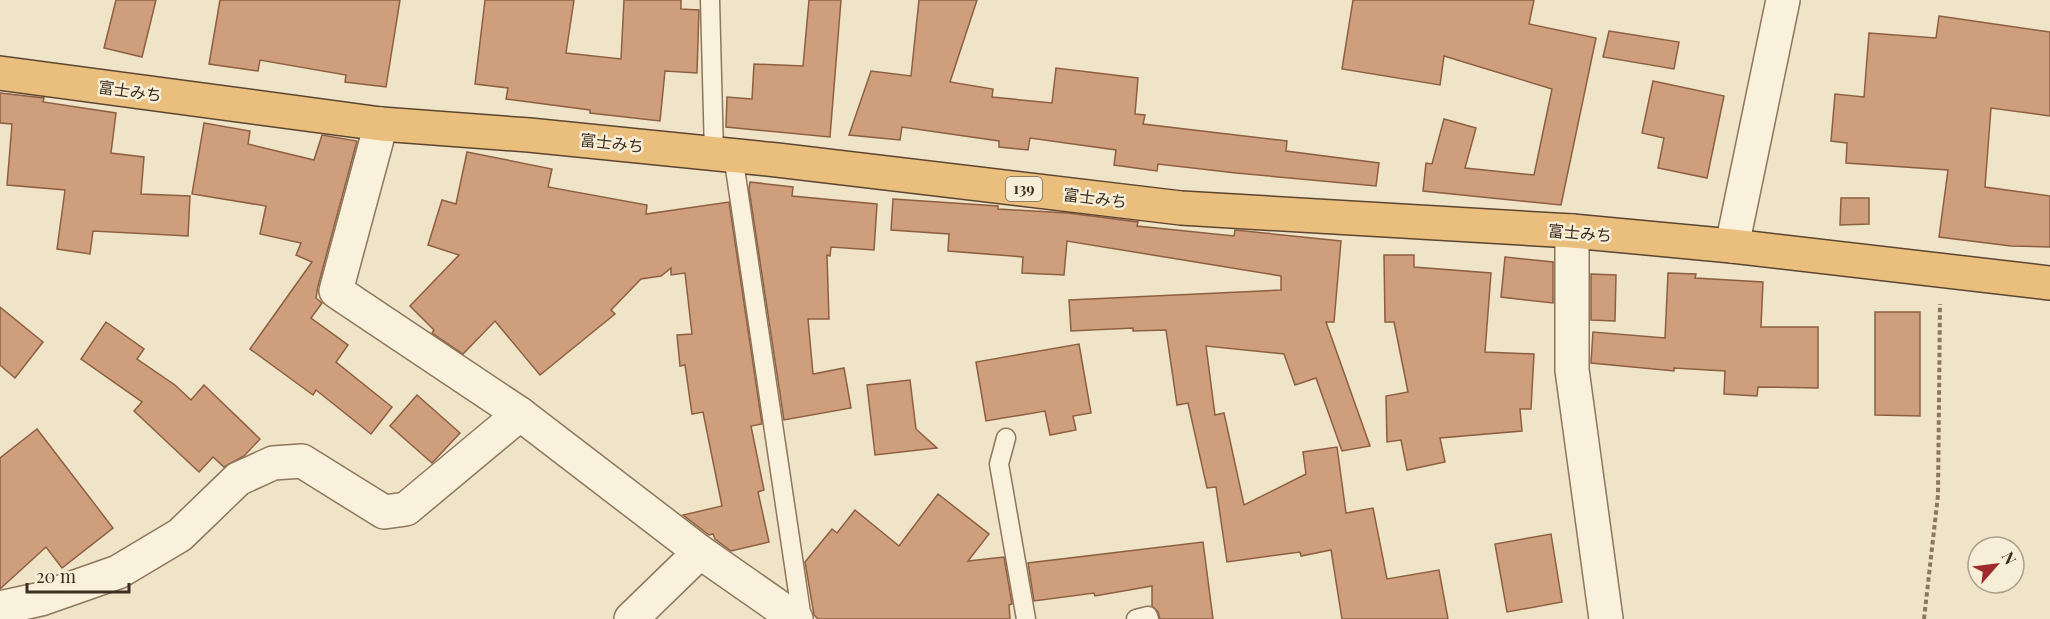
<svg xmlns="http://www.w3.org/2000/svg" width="2050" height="619" viewBox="0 0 2050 619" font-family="'Playfair Display','Noto Sans JP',serif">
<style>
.building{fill:#cf9f7d;stroke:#8d5f41;stroke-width:1.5}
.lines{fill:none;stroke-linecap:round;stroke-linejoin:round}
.service-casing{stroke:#8d765c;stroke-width:21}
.minor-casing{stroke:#8d765c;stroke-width:36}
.trunk-casing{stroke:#5b4430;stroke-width:36}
.path{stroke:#8d765c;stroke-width:4;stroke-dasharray:4.5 3;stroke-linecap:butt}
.service{stroke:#faf1dc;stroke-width:18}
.minor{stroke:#faf1dc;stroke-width:33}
.trunk{stroke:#eabe7c;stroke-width:33}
.labels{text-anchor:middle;stroke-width:5;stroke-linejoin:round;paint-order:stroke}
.shield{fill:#f7eed8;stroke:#756857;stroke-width:1.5}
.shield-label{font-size:15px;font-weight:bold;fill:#3d2e20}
.street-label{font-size:16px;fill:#3d2e20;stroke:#f7eed8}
</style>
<rect width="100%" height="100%" fill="#f0e4c8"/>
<g class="building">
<path d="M116 0H156L142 57 104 48Z"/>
<path d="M220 0H400L386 87 345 82 346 75 260 60 258 71 209 64Z"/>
<path d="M485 0H574L566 53 621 59 624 0H681V9L699 10 697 73 665 71 660 121 590 113V110L506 99 508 88 475 84Z"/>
<path d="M809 0H841L830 137 726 127 727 97 752 99 754 64 803 66Z"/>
<path d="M919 0H977L950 82 993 89 992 97 1052 103 1056 68 1138 78 1135 114 1145 115 1143 124 1287 141 1286 151 1379 163 1376 186 1236 173 1158 164 1157 171 1114 165 1116 150 1030 138 1028 150 999 147V141L902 127 900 140 849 135 871 71 911 76Z"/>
<path d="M1353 0H1534L1529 24 1596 38 1561 205 1423 191 1426 163 1432 164 1444 119 1476 128 1465 168 1534 175 1552 89 1444 56 1440 85 1342 69Z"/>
<path d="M1939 16 2050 32V116L1991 108 1985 187 2050 196V247L2011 246 1939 237 1948 170 1846 163 1847 143 1831 141 1835 94 1864 97 1869 33 1936 38Z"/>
<path d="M1609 31 1679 42 1674 69 1603 57Z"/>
<path d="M1653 81 1724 96 1707 178 1658 168 1664 138 1642 133Z"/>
<path d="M0 93 44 98 43 102 116 113 111 153 144 157 141 194 190 196 188 236 93 231 90 254 57 249 65 190 7 185 12 124 0 123Z"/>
<path d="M204 123 250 131 248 144 314 160 322 135 357 141 318 286 316 298 322 303 311 318 348 345 336 362 392 407 371 434 316 390 313 395 250 349 312 262 296 255 301 243 260 234 266 206 192 194Z"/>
<path d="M467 152 552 169 548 187 647 205 646 214 729 202 762 424 751 426 764 490 758 492 769 542 731 551 715 539 713 534 709 535 683 515 722 506 703 412 692 414 685 365 680 366 677 335 692 334 685 273 671 275V268L661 276 641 279 611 310 615 314 540 375 495 321 463 354 432 333 434 330 410 306 459 255 428 245 442 200 456 204Z"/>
<path d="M750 182 793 187 792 196 877 204 874 250 831 247 830 256 827 255 829 319H808L813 374 844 368 851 408 784 420 749 189Z"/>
<path d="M1841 198H1869V224L1840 225Z"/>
<path d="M893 199 998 206V209L1068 213 1138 222 1137 226 1234 236 1235 230 1341 241 1334 322H1326L1370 446 1342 451 1316 378 1295 385 1284 354 1206 346 1215 415 1224 413 1244 505 1306 474 1303 452 1337 447 1346 513 1373 508 1387 579 1439 570 1448 619H1342L1331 550 1301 556 1300 552 1227 562 1216 487 1207 488 1188 403 1177 405 1166 330 1133 331V328L1071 331 1069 300 1281 290V276L1067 241 1064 275 1022 273 1023 257 948 251 949 234 891 230Z"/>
<path d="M1384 255H1414V267L1491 273 1485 352 1534 354 1531 409H1520L1522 431 1440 438 1445 462 1407 470 1401 440 1387 442 1386 396 1408 392 1394 322H1385Z"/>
<path d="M1505 257 1553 262V303L1501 297Z"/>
<path d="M1668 273 1696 274 1695 278 1763 282 1761 327H1818V388L1758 387 1757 396 1724 394 1725 371 1674 368V371L1591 363 1593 332 1665 338Z"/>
<path d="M1591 274 1616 275 1615 321 1591 320Z"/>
<path d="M0 307 43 342 15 378 0 365Z"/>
<path d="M1875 312H1920V416L1875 415Z"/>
<path d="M106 322 144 349 137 359 175 385 191 400 204 385 260 439 244 456 224 467 213 457 199 472 134 411 142 402 81 359Z"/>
<path d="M1079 344 1091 413 1073 416 1076 430 1050 435 1045 411 986 421 976 362Z"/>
<path d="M910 380 916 429 937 448 875 455 867 385Z"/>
<path d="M417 395 460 433 432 463 390 426Z"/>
<path d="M37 429 113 528 62 568 46 547 0 589V458Z"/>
<path d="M938 494 989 534 968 561 1004 557 1012 604 1009 605 1010 619H818L814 615 805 562 832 529 837 533 855 510 899 546Z"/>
<path d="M1551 534 1562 602 1507 612 1495 544Z"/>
<path d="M1203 542 1213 619H1160L1158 612 1152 606V586L1095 596 1094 593 1034 601 1028 563Z"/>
</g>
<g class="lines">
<g class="service-casing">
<g id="service">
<path d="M710 0 714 153"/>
<path d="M733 155 802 619"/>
<path d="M1006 438 999 464 1026 619"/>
<path d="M1136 619 1148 616 1149 619"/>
</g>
</g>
<g class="minor-casing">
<g id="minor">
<path d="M381 124 336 291 520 414 700 552 796 619"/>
<path d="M1572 231V370L1606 619"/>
<path d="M1732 246 1783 0"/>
<path d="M0 608 41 599 118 572 180 535 238 479 273 463 302 461 384 512 406 509 520 414"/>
<path d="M631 619 700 552"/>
</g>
</g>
<g class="trunk-casing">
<path id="trunk" d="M0 73 381 124 529 135 777 160 1181 208 1572 231 1732 246 2050 283"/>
</g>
<path class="path" d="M1924 619 1938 495 1940 304"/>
<use href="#service" class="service"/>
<use href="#minor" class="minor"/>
<use href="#trunk" class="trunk"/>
</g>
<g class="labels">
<rect class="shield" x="1006" y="177" width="36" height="24" rx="4.5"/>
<g class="shield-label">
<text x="1024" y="194">139</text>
</g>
<g class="street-label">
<text transform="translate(130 91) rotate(8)" y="6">富士みち</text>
<text transform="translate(612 143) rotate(6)" y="6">富士みち</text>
<text transform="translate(1095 198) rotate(7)" y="6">富士みち</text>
<text transform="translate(1580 233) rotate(5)" y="6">富士みち</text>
</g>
</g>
<g transform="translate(1996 565) rotate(62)"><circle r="28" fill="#f7eed8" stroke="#ada18e" stroke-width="1.5"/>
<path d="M0-4.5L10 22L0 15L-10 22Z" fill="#9e2a2b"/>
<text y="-9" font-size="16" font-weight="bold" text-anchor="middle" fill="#3d2e20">N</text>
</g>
<path d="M27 583v9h102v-9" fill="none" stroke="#3d2e20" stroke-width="3"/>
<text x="36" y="583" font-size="18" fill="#3d2e20" stroke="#f7eed8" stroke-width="4.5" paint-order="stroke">20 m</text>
</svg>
